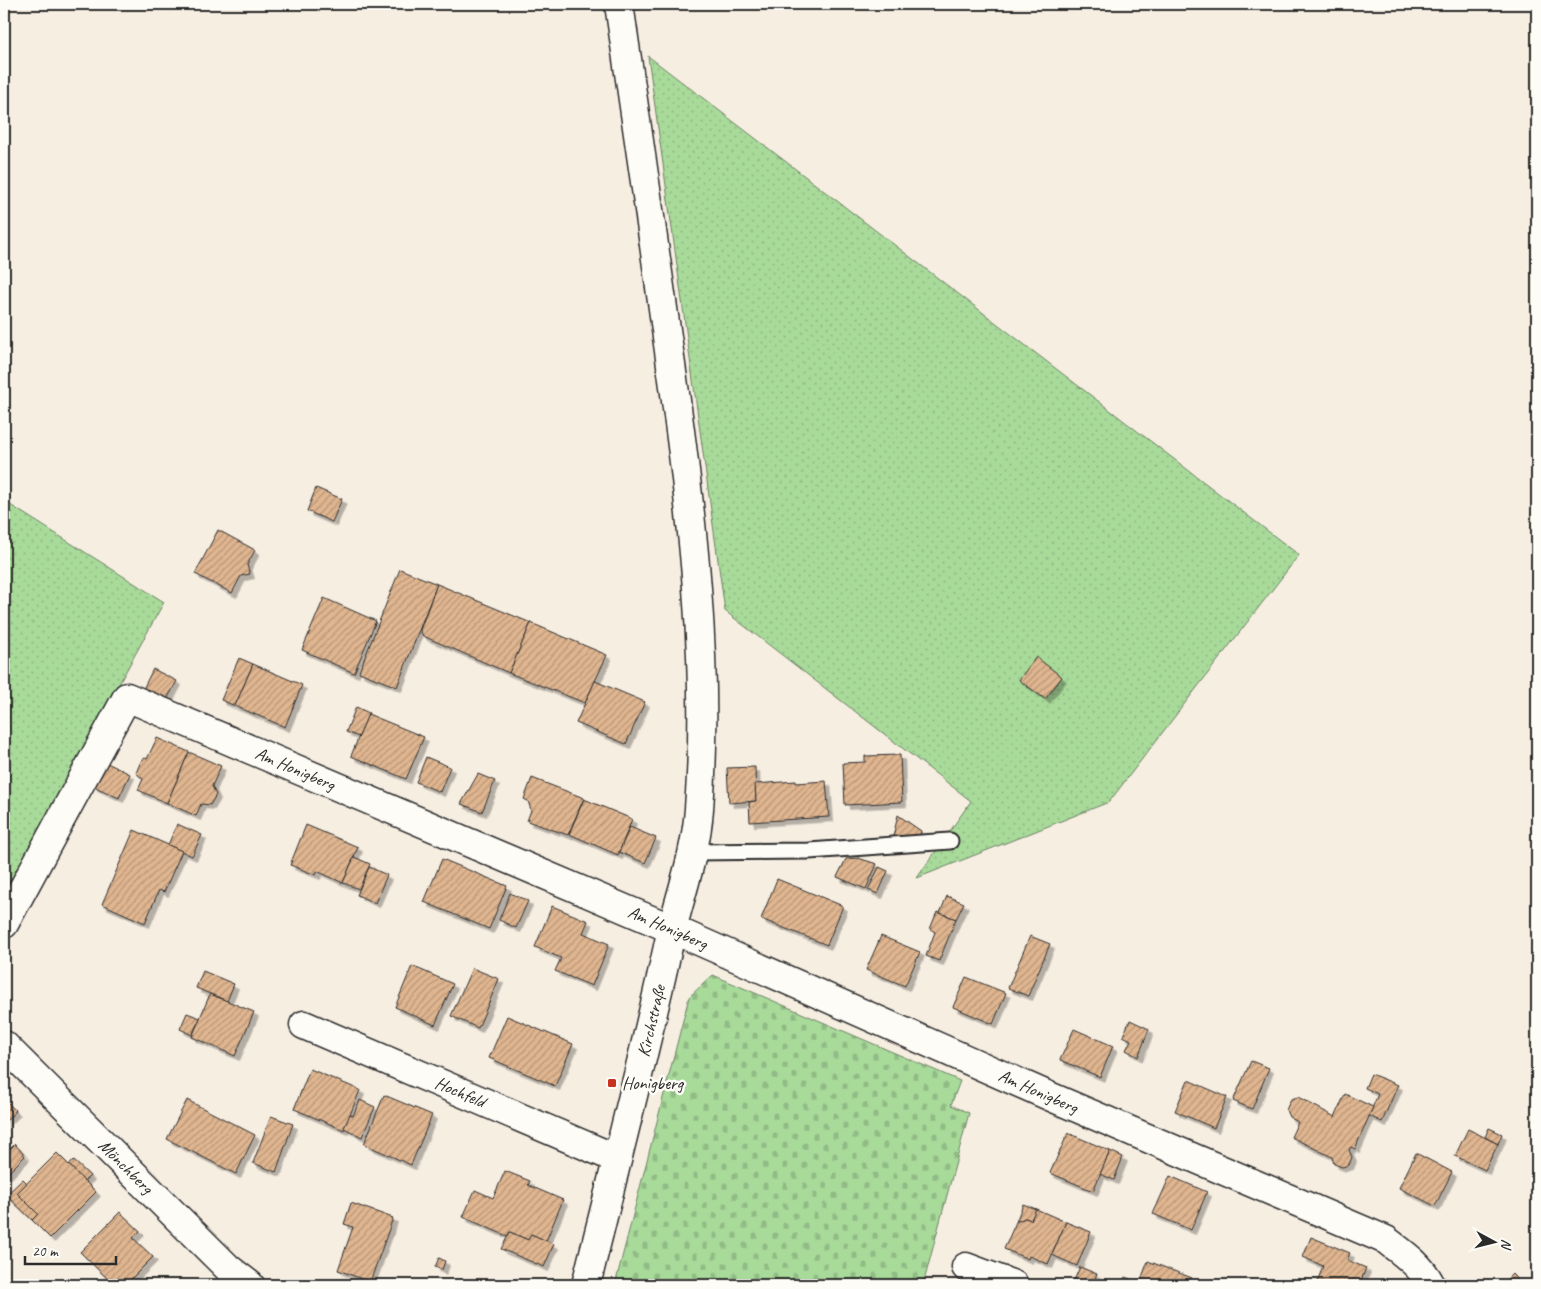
<svg xmlns="http://www.w3.org/2000/svg" width="1541" height="1289" viewBox="0 0 1541 1289" font-family="Caveat,sans-serif">
<style>
.grass{fill:url(#grass-dots);stroke:#6a8262}
.cemetery{fill:url(#cemetery-stones);stroke:#6a8262}
.building{fill:url(#building-hatch);stroke:#2b2b2b;filter:url(#shadow)}
.lines{fill:none;stroke-linecap:round;stroke-linejoin:round}
.lane-casing{stroke:#2b2b2b;stroke-width:19}
.street-casing{stroke:#2b2b2b;stroke-width:31}
.secondary-casing{stroke:#2b2b2b;stroke-width:31}
.lane{stroke:#fdfcf7;stroke-width:15}
.street{stroke:#fdfcf7;stroke-width:28}
.secondary{stroke:#fdfcf7;stroke-width:28}
.poi-dot{fill:#c8321e;stroke:#fdfcf7;stroke-width:2}
.labels{text-anchor:middle;stroke-width:5;stroke-linejoin:round;paint-order:stroke}
.street-label{font-size:18px;fill:#2b2b2b;stroke:#fdfcf7}
.poi-label{font-size:18px;fill:#2b2b2b;stroke:#fdfcf7;text-anchor:start}
</style>
<defs>
<pattern id="grass-dots" width="8" height="8" patternUnits="userSpaceOnUse" patternTransform="scale(1.25)"><rect width="8" height="8" fill="#a8da9a"/><path d="M2 2h.1M6 6h.1" fill="none" stroke="#91bb85" stroke-width="1.8" stroke-linecap="round"/></pattern>
<pattern id="cemetery-stones" width="16" height="16" patternUnits="userSpaceOnUse" patternTransform="scale(1.25)"><rect width="16" height="16" fill="#a8da9a"/><path d="M2 7V4a2 2 0 0 1 4 0v3zM10 15v-3a2 2 0 0 1 4 0v3z" fill="#91bb85"/></pattern>
<pattern id="building-hatch" width="6" height="6" patternUnits="userSpaceOnUse" patternTransform="scale(1.25)"><rect width="6" height="6" fill="#e0b690"/><path d="M-1 1l2-2M0 6l6-6M5 7l2-2" fill="none" stroke="#b69476"/></pattern>
<filter id="shadow"><feDropShadow dx="4.5" dy="4.5" stdDeviation="0" flood-color="#0004"/></filter>
</defs>
<rect width="100%" height="100%" fill="#f7eee2"/>
<filter id="ink" filterUnits="userSpaceOnUse"><feTurbulence type="fractalNoise" baseFrequency=".02" numOctaves="2"/><feDisplacementMap in="SourceGraphic" scale="10" xChannelSelector="R" yChannelSelector="G"/><feConvolveMatrix kernelMatrix="1 2 1 2 8 2 1 2 1" color-interpolation-filters="sRGB"/></filter>
<g filter="url(#ink)">
<g class="grass">
<path d="M648 56 1299 555 1109 802 917 878 971 801 725 611Z"/>
<path d="M4 501 164 602 4 893Z"/>
</g>
<path class="cemetery" d="M713 975 960 1081 951 1105 969 1113 923 1285H615L689 997Z"/>
<g class="building">
<path d="M316 488 342 499 332 522 307 511Z"/>
<path d="M218 530 255 550 247 565 250 574 241 576 232 593 195 574Z"/>
<path d="M400 569 437 584 397 687 359 672Z"/>
<path d="M437 584 531 623 509 673 423 636 420 630Z"/>
<path d="M324 598 376 621 354 673 302 650Z"/>
<path d="M531 623 607 655 585 703 509 673Z"/>
<path d="M1036 657 1062 677 1045 699 1019 680Z"/>
<path d="M239 658 253 664 235 706 221 700Z"/>
<path d="M253 664 302 685 285 727 235 706Z"/>
<path d="M153 669 177 681 165 703 142 691Z"/>
<path d="M595 681 645 702 626 744 576 723Z"/>
<path d="M356 707 369 713 359 737 346 732Z"/>
<path d="M368 714 424 737 406 779 351 756Z"/>
<path d="M157 738 189 752 167 803 138 790 143 779 136 773 141 761 145 758 147 759Z"/>
<path d="M189 752 221 766 212 786 216 795 210 805 201 804 196 816 167 803Z"/>
<path d="M900 755 902 802 845 805 843 763 865 762V756Z"/>
<path d="M426 757 450 767 440 792 416 782Z"/>
<path d="M105 762 130 774 119 798 93 786Z"/>
<path d="M755 767 756 801 729 803 727 768Z"/>
<path d="M478 774 495 781 482 812 461 804Z"/>
<path d="M532 778 584 798 568 835 527 821 531 810 528 801 524 799Z"/>
<path d="M796 781V783L826 781 829 817 750 822 749 802 756 801 755 784Z"/>
<path d="M584 799 632 819 618 855 569 834Z"/>
<path d="M898 815 921 831 920 836 893 837Z"/>
<path d="M177 824 202 835 192 856 168 845Z"/>
<path d="M306 825 358 847 343 883 317 871 316 875 290 865Z"/>
<path d="M630 827 656 838 645 863 619 852Z"/>
<path d="M134 830 182 851 164 892 159 890 145 923 102 904Z"/>
<path d="M354 857 370 864 359 889 343 883Z"/>
<path d="M858 858 877 864 866 889 837 877 846 859Z"/>
<path d="M442 859 507 886 489 929 424 902Z"/>
<path d="M369 867 387 875 375 903 357 895Z"/>
<path d="M879 867 888 871 878 894 868 890Z"/>
<path d="M777 879 843 906 827 945 761 919Z"/>
<path d="M510 893 528 901 516 928 499 920Z"/>
<path d="M947 896 964 903 956 919 940 913Z"/>
<path d="M552 906 588 921 583 933 609 944 592 986 555 971 561 958 535 947Z"/>
<path d="M937 912 956 919 939 961 926 956 935 932 930 929Z"/>
<path d="M881 936 920 952 905 986 866 970Z"/>
<path d="M1030 936 1050 944 1028 996 1008 988Z"/>
<path d="M412 966 453 984 435 1025 395 1007Z"/>
<path d="M472 968 499 979 478 1028 451 1016Z"/>
<path d="M203 971 234 984 227 1001 196 988Z"/>
<path d="M966 977 1006 993 993 1024 953 1007Z"/>
<path d="M210 994 254 1012 235 1056 192 1037Z"/>
<path d="M187 1013 200 1018 192 1035 180 1029Z"/>
<path d="M507 1016 573 1044 555 1086 489 1058Z"/>
<path d="M1130 1020 1149 1029 1138 1057 1126 1050 1131 1040 1123 1036Z"/>
<path d="M1074 1029 1113 1046 1100 1077 1060 1060Z"/>
<path d="M1251 1061 1269 1068 1252 1109 1233 1101Z"/>
<path d="M310 1069 360 1090 344 1130 294 1109Z"/>
<path d="M1371 1074 1398 1085 1382 1122 1369 1116 1378 1094 1365 1088Z"/>
<path d="M1188 1080 1227 1097 1214 1128 1175 1111Z"/>
<path d="M1345 1094 1373 1107 1355 1149 1351 1147 1349 1150 1352 1157 1349 1165 1342 1167 1334 1164 1332 1157 1291 1137 1298 1122 1289 1117 1286 1110 1291 1099 1298 1097 1335 1117Z"/>
<path d="M384 1095 432 1115 411 1165 364 1144Z"/>
<path d="M4 1099 16 1111 4 1123Z"/>
<path d="M187 1100 255 1135 236 1174 167 1139Z"/>
<path d="M360 1100 375 1107 362 1137 344 1128 350 1114 353 1116Z"/>
<path d="M271 1116 293 1124 276 1172 253 1163Z"/>
<path d="M1489 1128 1502 1134 1498 1144 1485 1137Z"/>
<path d="M1468 1129 1498 1144 1485 1170 1455 1156Z"/>
<path d="M1068 1133 1110 1151 1093 1191 1050 1173Z"/>
<path d="M15 1144 25 1156 4 1177V1155Z"/>
<path d="M1110 1151 1123 1157 1114 1180 1100 1174Z"/>
<path d="M57 1153 96 1192 50 1238 32 1220 38 1214 17 1193Z"/>
<path d="M1416 1153 1452 1172 1435 1206 1399 1188Z"/>
<path d="M73 1160 90 1176 84 1181 69 1165Z"/>
<path d="M505 1171 530 1181 528 1185 563 1200 546 1241 531 1234 528 1240 510 1232 507 1236 463 1217 475 1190 493 1198Z"/>
<path d="M1170 1176 1207 1192 1191 1230 1153 1214Z"/>
<path d="M23 1179 27 1183 17 1193 38 1214 32 1220 6 1195Z"/>
<path d="M351 1203 393 1218 370 1282 338 1270 353 1227 344 1224Z"/>
<path d="M1023 1204 1036 1209 1031 1220 1025 1218 1016 1222Z"/>
<path d="M1036 1209 1066 1222 1048 1264 1029 1256 1028 1259 1004 1249 1016 1222 1025 1218 1031 1220Z"/>
<path d="M120 1212 140 1231 133 1238 153 1257 125 1285H114L80 1252Z"/>
<path d="M1066 1222 1091 1232 1077 1266 1052 1255Z"/>
<path d="M510 1232 528 1240 531 1234 554 1244 544 1267 501 1249Z"/>
<path d="M1311 1237 1350 1253 1347 1260 1366 1268 1359 1285H1316L1323 1266 1303 1257Z"/>
<path d="M439 1258 445 1261 442 1270 435 1267Z"/>
<path d="M1148 1261 1192 1278 1189 1285H1139Z"/>
<path d="M1080 1267 1097 1274 1092 1285H1072Z"/>
<path d="M1512 1274 1522 1285H1501Z"/>
<path d="M1125 1277 1140 1283 1139 1285H1121Z"/>
</g>
<g class="lines">
<g class="lane-casing">
<path id="lane" d="M692 852 809 851 950 841"/>
</g>
<g class="street-casing">
<g id="street">
<path id="s1" d="M4 924 127 697 672 929 1049 1096 1386 1240C1403 1253 1421 1265 1431 1285"/>
<path id="s2" d="M304 1025 617 1159"/>
<path id="s3" d="M4 1045 228 1268 250 1285"/>
<path d="M966 1267 1014 1285"/>
</g>
</g>
<g class="secondary-casing">
<g id="secondary">
<path id="s4" d="M586 1285C614 1171 644 1057 669 942 679 898 696 854 699 809 710 667 692 513 672 372 655 249 637 127 619 4"/>
</g>
</g>
<use href="#lane" class="lane"/>
<use href="#street" class="street"/>
<use href="#secondary" class="secondary"/>
</g>
</g>
<rect class="poi-dot" x="607" y="1078" width="10" height="10" rx="2.5"/>
<g class="labels">
<g class="street-label">
<text dy="6" stroke="none"><textPath href="#s1" startOffset="441">Am Honigberg</textPath></text>
<text dy="6" stroke="none"><textPath href="#s1" startOffset="846">Am Honigberg</textPath></text>
<text dy="6" stroke="none"><textPath href="#s4" startOffset="272">Kirchstraße</textPath></text>
<text dy="6" stroke="none"><textPath href="#s1" startOffset="1251">Am Honigberg</textPath></text>
<text dy="6" stroke="none"><textPath href="#s2" startOffset="170">Hochfeld</textPath></text>
<text dy="6" stroke="none"><textPath href="#s3" startOffset="172">Mönchberg</textPath></text>
</g>
<g class="poi-label">
<text x="622" y="1089">Honigberg</text>
</g>
</g>
<rect width="1541" height="1289" fill="none" stroke="#fdfcf7" stroke-width="20"/>
<rect x="10" y="10" width="1521" height="1269" fill="none" stroke="#2b2b2b" stroke-width="2" filter="url(#ink)"/>
<g transform="translate(1494 1242) rotate(97)" stroke="#fdfcf7" stroke-width="4" paint-order="stroke">
<path d="M0-4L9 19L0 12L-9 19Z" fill="#2b2b2b"/>
<text y="-8" font-size="14" font-weight="bold" text-anchor="middle" fill="#2b2b2b">N</text>
</g>
<path d="M25 1256v8h91v-8" fill="none" stroke="#2b2b2b" stroke-width="2.5"/>
<text x="32" y="1256" font-size="15" fill="#2b2b2b" stroke="#fdfcf7" stroke-width="4" paint-order="stroke">20 m</text>
</svg>
